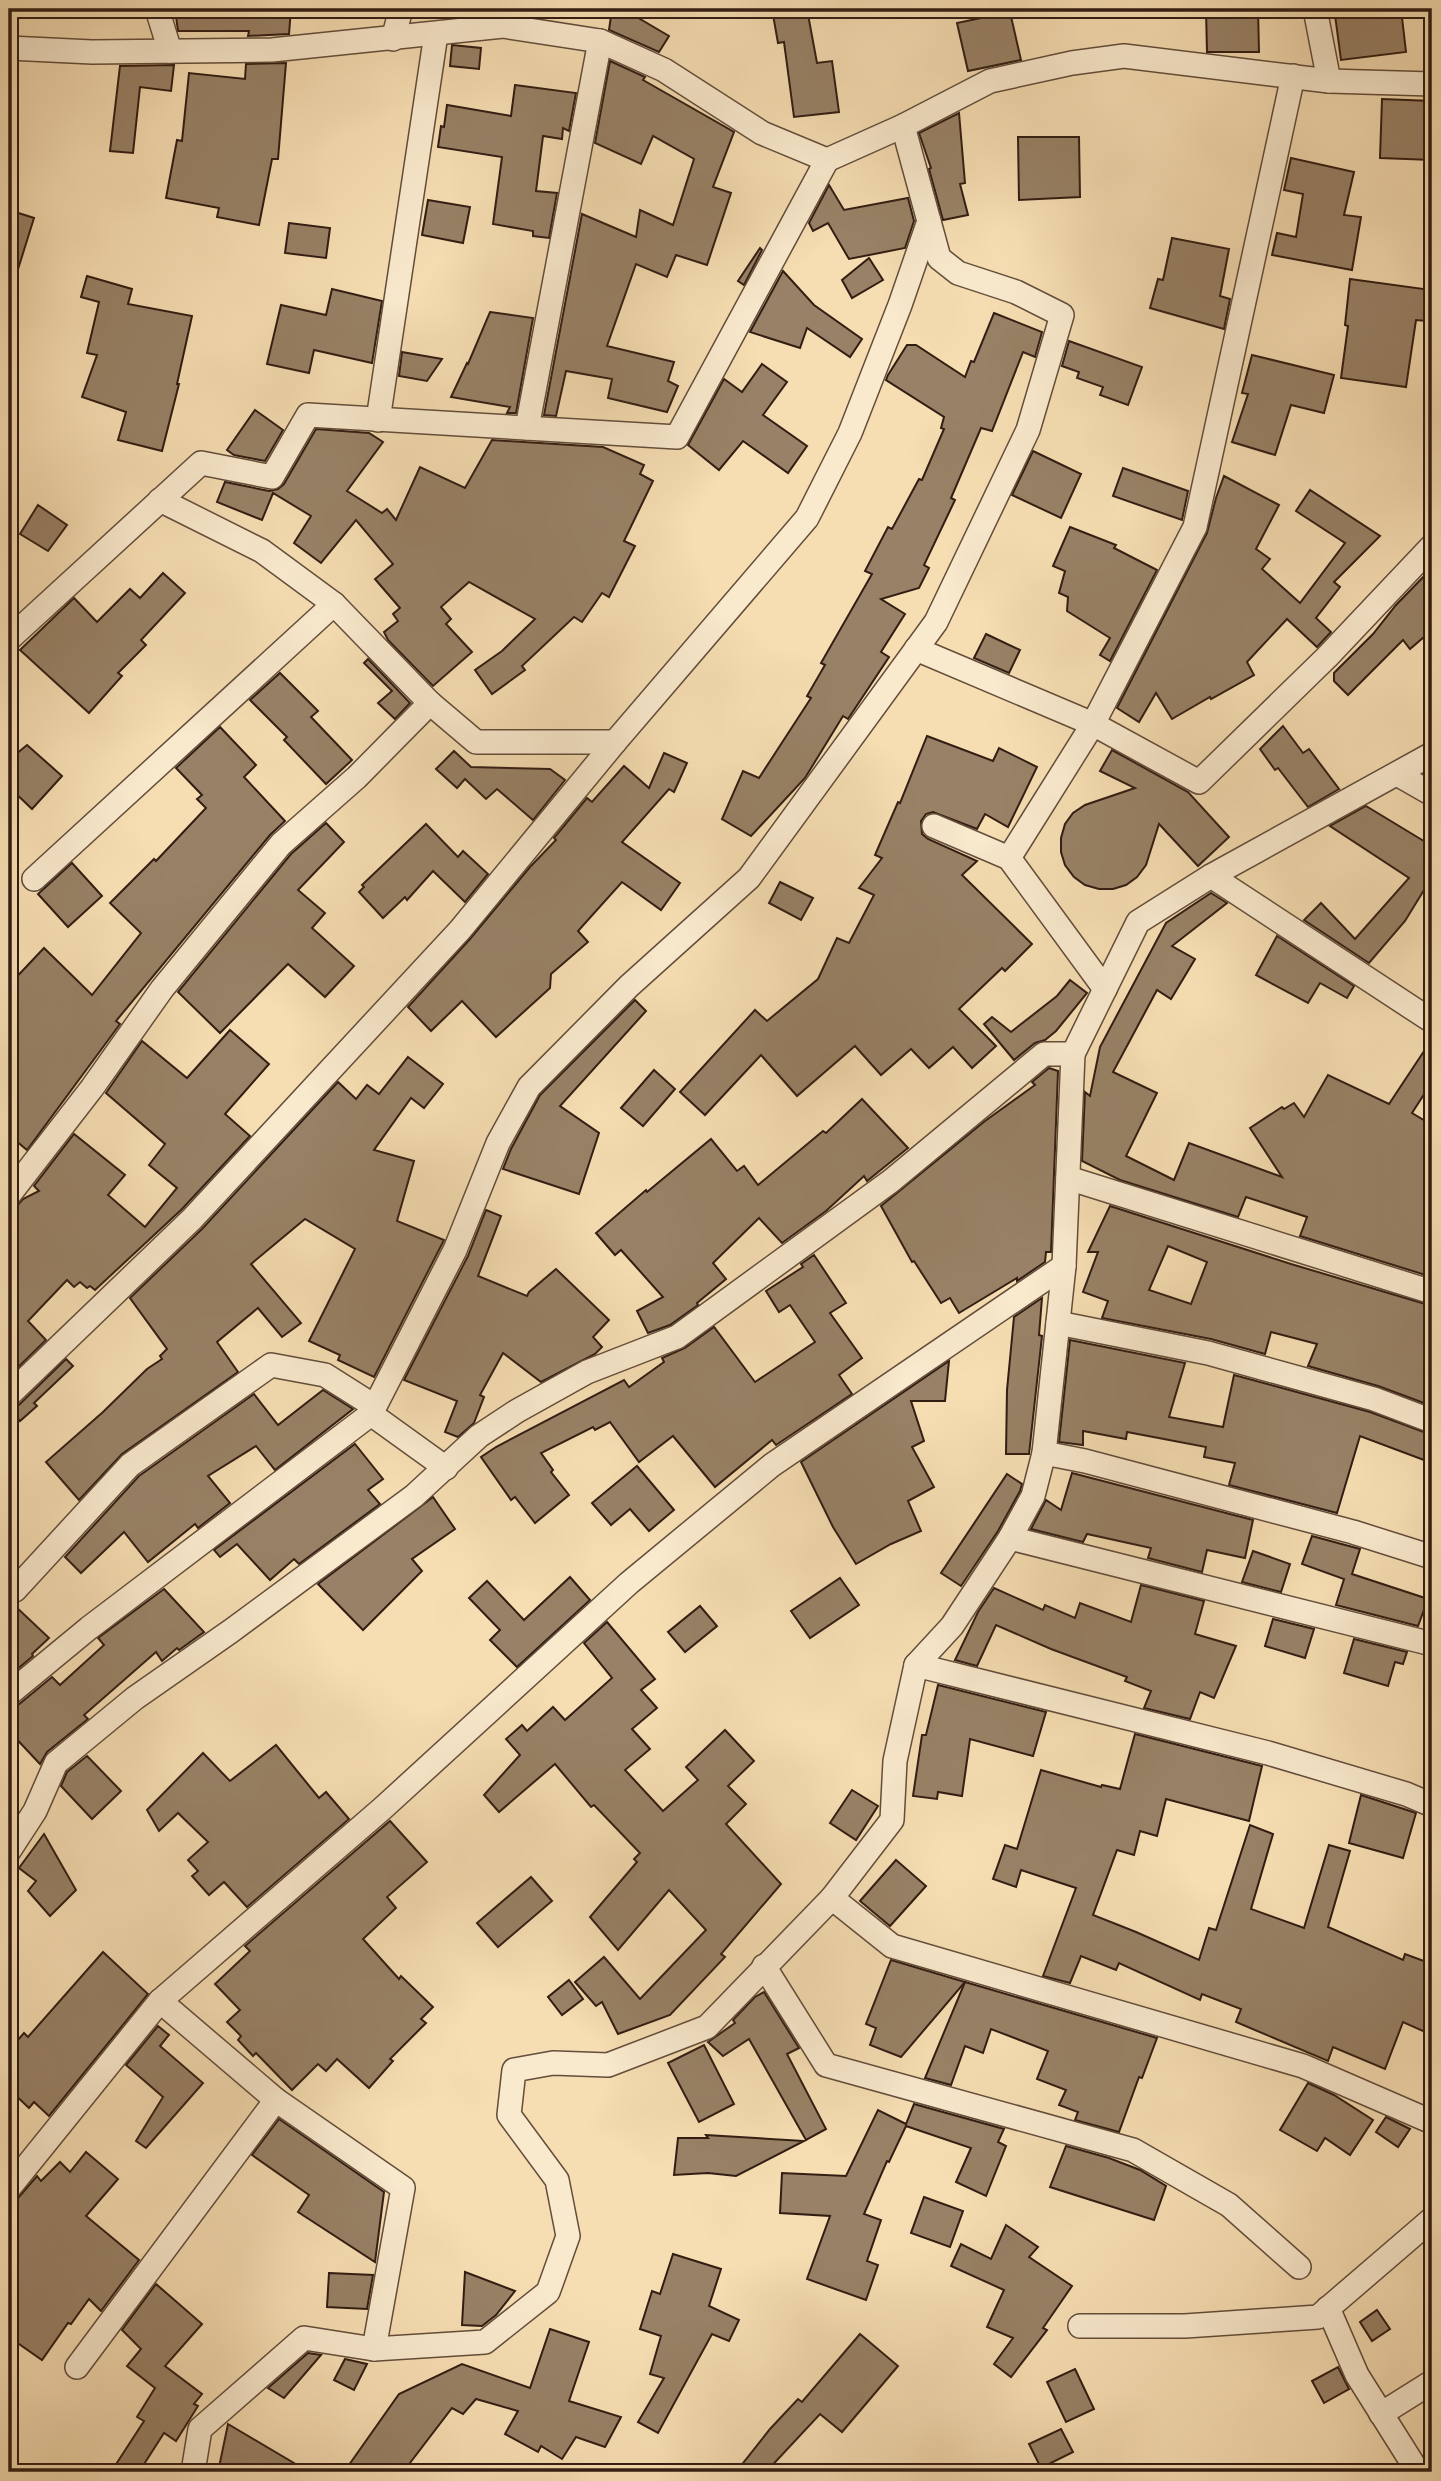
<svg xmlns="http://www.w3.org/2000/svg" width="1441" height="2481" viewBox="0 0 1441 2481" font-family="'IM FELL French Canon',serif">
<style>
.building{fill:#988166;stroke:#321d13;stroke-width:2;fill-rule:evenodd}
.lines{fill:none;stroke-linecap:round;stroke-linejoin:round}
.minor-casing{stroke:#634d3b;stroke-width:26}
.minor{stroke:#f9e9cd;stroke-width:23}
</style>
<rect width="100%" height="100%" fill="#f6ddb2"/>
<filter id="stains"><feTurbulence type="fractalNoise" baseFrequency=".00286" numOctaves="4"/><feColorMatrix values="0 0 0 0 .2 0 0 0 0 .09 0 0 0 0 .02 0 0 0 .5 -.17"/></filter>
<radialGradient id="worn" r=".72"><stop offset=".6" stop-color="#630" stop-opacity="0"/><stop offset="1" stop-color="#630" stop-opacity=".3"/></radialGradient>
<g class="building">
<path d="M175 9H291L289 34 248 36 249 31H178Z"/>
<path d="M612 9H623L669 36 659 52 609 30Z"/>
<path d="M772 9H807L817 63 832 61 839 112 794 117 784 42 778 43Z"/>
<path d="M1258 9 1259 52H1207L1206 10Z"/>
<path d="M1389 9H1401L1406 52 1341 60 1335 15Z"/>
<path d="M1010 12 1021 60 968 71 957 23Z"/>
<path d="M452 45 481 48 479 69 450 66Z"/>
<path d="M610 61 645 77 643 80 734 132 713 187 731 193 707 265 676 255 667 277 636 264 607 346 674 362 668 381 678 386 667 412 608 398 612 379 566 371 556 416 544 415 582 214 636 237 640 210 673 225 694 159 653 136 641 164 595 143Z"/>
<path d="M286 63 278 159H272L259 225 217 217 219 208 166 198 177 140 182 141 189 73 245 79 246 64Z"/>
<path d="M174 65 171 91 140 87 133 153 110 151 120 66Z"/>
<path d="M515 85 576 93 569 131 563 128 562 139 543 136 536 191 557 193 549 238 533 236V231L493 224 502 157 438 147 441 126 444 127 447 105 511 116Z"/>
<path d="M1382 99 1432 101V160L1380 158Z"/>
<path d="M959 113 965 183 960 184 968 215 943 220 929 169 931 168 919 133Z"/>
<path d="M1018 137H1079L1080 197 1019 200Z"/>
<path d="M1291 158 1354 172 1344 215 1361 217 1352 270 1272 255 1277 233 1296 237 1303 194 1284 190Z"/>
<path d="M829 185 844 210 908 198 914 221 905 248 849 259 828 223 813 231 809 223Z"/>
<path d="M428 200 470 207 463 243 422 235Z"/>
<path d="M9 210 34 218 14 282H9Z"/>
<path d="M289 223 330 228 326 258 285 253Z"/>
<path d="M1172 238 1229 249 1220 296 1230 299 1224 329 1150 308 1158 279 1163 280Z"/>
<path d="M760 248 762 250 744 285 738 281Z"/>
<path d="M869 258 883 280 852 298 842 280Z"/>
<path d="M783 271 814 305 862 339 850 357 807 328 800 348 750 332Z"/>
<path d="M87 276 132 289 128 304 192 316 177 384H179L162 451 118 440 126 412 82 397 97 355 87 353 99 302 81 297Z"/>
<path d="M1350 279 1431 290 1427 321 1416 320 1406 387 1341 378 1348 326 1345 325Z"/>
<path d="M332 289 382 301 372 363 314 350 309 373 267 364 281 305 326 315Z"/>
<path d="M490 312 533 318 516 413H507L510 407 451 397 467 363 468 364Z"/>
<path d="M994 313 1042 332 1035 357 1023 352 992 431 981 428 951 498 955 500 924 565 929 568 919 588 881 599 905 614 881 652 889 657 848 719 843 716 805 778 751 836 722 819 743 771 759 778 811 698 807 696 825 665 821 663 872 574 865 571 888 527 892 529 919 479 922 480 944 429 941 428 944 417 886 380 888 375 907 345H916L965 377 971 361 974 362Z"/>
<path d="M1069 341 1142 367 1128 405 1100 395 1103 387 1077 378 1079 372 1062 366Z"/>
<path d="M402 352 442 359 427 381 399 376Z"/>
<path d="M1252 355 1334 375 1324 413 1291 405 1275 455 1232 442 1248 394 1242 393Z"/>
<path d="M762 364 787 382 763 415 807 446 788 473 743 441 719 470 688 445 724 379 742 392Z"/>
<path d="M255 410 283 430 265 461 234 455 227 450Z"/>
<path d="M316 429 369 433 383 442 347 491 382 513 387 509 396 520 420 467 465 488 492 440 603 447 644 465 640 474 653 481 624 541 635 546 609 597 602 593 582 622 574 617 522 666 525 670 492 694 475 670 502 651 535 619 469 582 441 607 451 619 446 624 472 652 433 686 388 640 384 632 398 621 393 614 400 608 375 579 393 564 356 520 321 563 294 543 311 516 273 493 262 520 217 502 225 482 269 491 278 489 284 484Z"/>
<path d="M1033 451 1081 474 1061 518 1012 495Z"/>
<path d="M1123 468 1188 491 1182 520 1113 496Z"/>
<path d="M1224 476 1279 505 1256 549 1270 559 1262 569 1300 603 1345 543 1296 511 1310 490 1380 536 1334 582 1340 587 1316 618 1331 632 1317 647 1287 619 1247 662 1254 675 1211 699 1210 697 1172 719 1156 693 1139 722 1117 708 1207 533 1216 498Z"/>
<path d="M38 505 67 525 48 551 20 534Z"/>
<path d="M1070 527 1116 545 1114 548 1157 570 1110 661 1100 655 1110 638 1067 611 1068 597 1059 593 1065 571 1053 566Z"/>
<path d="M1432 568V630L1410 649 1403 640 1348 695 1334 681V673L1373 634 1396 605Z"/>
<path d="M163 573 185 593 141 640 146 645 118 673 122 676 89 713 20 650 74 598 97 622 130 589 140 598Z"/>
<path d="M986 634 1020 650 1009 673 974 658Z"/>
<path d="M368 659 410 703 395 719 378 703 392 691 364 663Z"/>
<path d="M280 673 318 711 311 717 352 760 326 784 284 740 287 737 250 700Z"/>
<path d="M1283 726 1303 753 1309 749 1339 789 1308 807 1278 768 1275 770 1260 749Z"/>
<path d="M220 727 256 765 244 777 285 821 270 835 116 1021 120 1024 27 1150 9 1135V985L44 948 92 995 141 933 110 903 154 859 156 861 206 808 197 799 202 795 176 768Z"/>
<path d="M927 736 993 761 999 748 1037 767 1008 827 985 814 977 829 933 812 926 814 921 821 922 834 928 839 977 861 962 875 1032 944 1005 971 1002 968 959 1009 996 1046 972 1068 953 1047 929 1068 911 1049 881 1075 855 1046 797 1096 761 1055 705 1115 680 1092 755 1010 767 1021 818 979 837 938 849 943 874 895 859 888 882 858 875 855 898 802 900 803Z"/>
<path d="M27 745 62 776 32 809 9 787V760Z"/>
<path d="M1112 750 1188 792 1229 837 1198 866 1159 824 1146 865 1137 877 1126 885 1113 889H1099L1085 885 1074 877 1065 865 1061 852V838L1065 824 1073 813 1085 805 1135 788 1100 771Z"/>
<path d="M454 751 471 767 550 769 565 780 533 820 497 789 486 799 465 779 457 788 436 769Z"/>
<path d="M664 753 687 763 674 792 669 789 622 842 680 883 661 910 622 882 578 931 588 942 551 974 550 988 496 1037 462 1001 431 1031 408 1007 470 939 530 867 556 840 554 838 587 798 592 802 624 766 649 788Z"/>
<path d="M1366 806 1432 846V877L1405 921 1369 963 1304 920 1321 903 1355 939 1409 878 1330 826Z"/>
<path d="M326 823 344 842 298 890 325 913 312 928 354 966 325 997 288 964 220 1033 178 992 291 854Z"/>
<path d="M426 824 458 857 463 851 488 874 465 902 433 871 407 900 405 897 383 918 359 892 364 887 362 885Z"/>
<path d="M72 863 102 896 68 927 38 894Z"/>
<path d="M780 882 813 898 801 920 769 903Z"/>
<path d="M1211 893 1227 903 1172 946 1195 959 1171 999 1157 990 1113 1072 1157 1093 1126 1156 1174 1180 1189 1143 1282 1177 1250 1128 1282 1107 1284 1109 1294 1103 1304 1117 1328 1075 1389 1104 1432 1039V1082L1412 1113 1432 1125V1199L1427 1217 1432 1220V1277L1300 1236 1307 1217 1246 1197 1238 1217 1120 1180 1082 1161 1085 1092 1090 1096 1100 1047 1166 923Z"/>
<path d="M1277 936 1354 986 1347 998 1320 983 1308 1003 1256 975Z"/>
<path d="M1070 980 1087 993 1056 1031 1045 1040 1035 1043 1014 1060 984 1024 992 1017 1011 1032 1057 996Z"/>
<path d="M635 1000 646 1011 560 1106 599 1133 579 1194 503 1169 511 1149 540 1095Z"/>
<path d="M230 1030 269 1064 225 1114 250 1136 182 1209 95 1290 90 1286 87 1288 80 1282 74 1287 67 1280 28 1321 46 1340 9 1376V1209L15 1208 23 1199 39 1191 34 1186 74 1134 125 1175 108 1195 145 1227 177 1188 149 1165 165 1144 106 1093 142 1041 187 1078Z"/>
<path d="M408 1057 443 1084 424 1108 411 1098 374 1150 414 1161 397 1221 444 1240 374 1377 338 1360 340 1355 309 1341 355 1249 305 1219 251 1264 301 1323 282 1337 258 1308 217 1342 238 1372 122 1454 79 1500 46 1462 103 1412 147 1369 162 1359 160 1356 167 1349 130 1298 202 1229 338 1082 356 1099 367 1085 379 1094Z"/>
<path d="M1049 1068 1058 1071 1051 1252H1046L1045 1262 1017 1281V1278L959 1313 950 1298 941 1303 914 1261 912 1262 881 1206 985 1121 1035 1085 1032 1082Z"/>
<path d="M654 1070 675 1089 643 1126 621 1108Z"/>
<path d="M862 1099 908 1148 867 1181 864 1176 826 1211 782 1243 759 1218 713 1263 726 1279 697 1303 698 1305 670 1325 648 1333 637 1311 663 1297 621 1250 615 1255 596 1233 646 1190 647 1192 711 1139 737 1171 744 1166 758 1185 823 1131 826 1133Z"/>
<path d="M1110 1206 1291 1264 1432 1306V1406L1378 1386 1308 1366 1317 1344 1271 1332 1265 1354 1211 1339 1102 1318 1108 1301 1083 1292 1098 1252H1088ZM1168 1246 1207 1262 1191 1304 1149 1290Z"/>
<path d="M486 1210 501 1216 478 1276 527 1296 529 1292 556 1269 609 1320 593 1337 602 1347 595 1354 541 1382 503 1353 480 1395 484 1397 474 1423 458 1437 445 1432 457 1401 404 1380 468 1256Z"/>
<path d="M814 1255 846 1303 830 1313 862 1358 839 1375 852 1394 776 1445 772 1440 715 1487 673 1436 639 1462 610 1422 595 1430 593 1427 541 1453 553 1470 551 1472 569 1495 535 1523 515 1497 511 1500 481 1457 496 1447 624 1380 629 1387 664 1362 662 1358 685 1348 714 1327 755 1382 815 1342 790 1305 779 1312 766 1291 803 1267 801 1264Z"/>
<path d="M1042 1298 1039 1335 1042 1336 1029 1454H1006L1007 1390 1014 1317Z"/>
<path d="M1070 1340 1185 1363 1169 1417 1223 1427 1234 1375 1370 1412 1432 1435V1463L1360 1436 1337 1513 1229 1485 1235 1463 1204 1457 1206 1447 1127 1432 1126 1439 1083 1431V1445L1059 1442Z"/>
<path d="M66 1359 73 1366 34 1403 37 1406 20 1421 9 1409 19 1405Z"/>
<path d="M949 1361 945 1401H911L924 1441 912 1447 934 1487 908 1501 921 1531 891 1544 856 1564 833 1527 801 1462Z"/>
<path d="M323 1390 353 1409 275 1470 256 1446 208 1476 230 1503 198 1528 195 1524 148 1562 124 1532 81 1573 65 1557 139 1476 254 1394 278 1425Z"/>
<path d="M355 1444 383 1479 368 1490 380 1504 299 1564 294 1559 270 1580 237 1544 220 1557 214 1550Z"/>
<path d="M637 1466 674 1510 649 1531 630 1509 611 1525 592 1503Z"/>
<path d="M1072 1473 1253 1520 1245 1558 1207 1550 1202 1572 1148 1558 1151 1548 1087 1534 1083 1542 1031 1529 1046 1500 1061 1510Z"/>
<path d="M1007 1474 1022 1484 1020 1491 998 1531 961 1586 941 1573Z"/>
<path d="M433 1497 455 1529 412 1559 422 1571 363 1630 318 1584Z"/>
<path d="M1312 1536 1360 1549 1352 1574 1428 1599 1418 1626 1336 1605 1344 1579 1302 1564Z"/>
<path d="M1253 1551 1290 1564 1281 1592 1242 1582Z"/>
<path d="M570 1577 590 1600 517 1667 490 1640 500 1630 469 1598 487 1581 524 1620Z"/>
<path d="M840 1578 859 1605 810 1638 791 1611Z"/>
<path d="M1141 1585 1204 1601 1195 1634 1236 1646 1214 1698 1200 1692 1190 1719 1144 1708 1151 1691 1125 1681 1127 1677 1051 1649 996 1625 977 1666 955 1660 978 1612 994 1588 1043 1610 1045 1605 1075 1618 1080 1603 1131 1622Z"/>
<path d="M164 1589 204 1632 179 1650 177 1648 162 1661 156 1652 84 1715 88 1719 47 1752 40 1764 9 1731V1708L18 1705 52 1677 60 1685 104 1645 98 1638Z"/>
<path d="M9 1602 13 1604 49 1638 32 1654 33 1656 9 1676Z"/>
<path d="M700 1606 717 1626 685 1652 668 1632Z"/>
<path d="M1273 1619 1314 1629 1305 1658 1265 1646Z"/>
<path d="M607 1622 655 1679 641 1690 657 1708 632 1729 650 1749 625 1770 663 1811 698 1780 686 1767 725 1730 754 1761 728 1786 746 1804 726 1824 781 1884 721 1954 725 1957 670 2015 618 2034 602 2002 596 2006 575 1982 604 1957 640 1999 706 1930 669 1890 618 1950 590 1917 637 1862 634 1859 640 1853 594 1805 591 1807 555 1764 499 1812 484 1795 520 1755 506 1739 522 1725 527 1731 553 1707 565 1720 612 1678 584 1643Z"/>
<path d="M1354 1639 1407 1652 1403 1664 1395 1662 1388 1686 1344 1673Z"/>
<path d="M938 1685 1046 1712 1033 1756 970 1739 962 1796 938 1792 937 1799 913 1796 922 1735H926Z"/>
<path d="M1135 1734 1262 1766 1249 1821 1166 1799 1157 1836 1140 1831 1134 1855 1117 1850 1093 1915 1136 1932 1199 1960 1209 1928 1216 1930 1250 1825 1273 1834 1251 1909 1304 1928 1329 1845 1350 1851 1328 1927 1403 1960 1405 1954 1432 1964V2035L1403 2022 1385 2069 1333 2047 1328 2061 1236 2022 1241 2009 1202 1994 1200 2000 1119 1963 1116 1970 1081 1956 1070 1983 1043 1976 1076 1888 1021 1870 1016 1887 993 1879 1005 1845 1017 1849 1041 1770 1101 1787 1102 1785 1120 1789Z"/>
<path d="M276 1745 319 1798 326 1792 349 1819 247 1907 224 1882 209 1895 192 1876 198 1871 188 1860 208 1842 178 1813 159 1831 147 1810 203 1753 230 1781Z"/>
<path d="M87 1756 121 1791 92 1819 61 1786 67 1772Z"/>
<path d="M852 1790 878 1806 856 1840 830 1823Z"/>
<path d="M1361 1795 1416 1813 1403 1858 1349 1843Z"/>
<path d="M390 1821 427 1862 387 1897 396 1908 363 1939 399 1979 401 1976 433 2007 421 2019 426 2023 390 2059 393 2061 369 2088 337 2059 326 2071 318 2064 292 2090 256 2053 253 2056 238 2040 241 2036 227 2022 240 2010 215 1984 250 1951 245 1946Z"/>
<path d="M44 1834 76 1890 50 1916 28 1891 36 1881 19 1868Z"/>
<path d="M896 1860 926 1886 890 1926 860 1901Z"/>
<path d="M531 1877 552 1901 498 1947 477 1923Z"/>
<path d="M103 1952 148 1994 49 2116 34 2102 29 2108 9 2089V2050L24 2033 28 2037Z"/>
<path d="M891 1960 965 1982 901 2057 870 2045 876 2028 866 2024Z"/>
<path d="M569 1980 583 1999 562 2015 548 1997Z"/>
<path d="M965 1982 1157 2038 1142 2078 1139 2077 1119 2132 1075 2120 1078 2112 1059 2105 1066 2090 1037 2079 1048 2051 991 2029 983 2053 965 2046 951 2085 925 2078Z"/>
<path d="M764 1992 799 2048 787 2054 826 2129 806 2140 749 2039 723 2056 708 2042 735 2023 733 2020 755 1997Z"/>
<path d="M158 2026 169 2035 160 2046 203 2083 146 2148 136 2141 163 2097 126 2065Z"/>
<path d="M704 2045 734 2104 699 2122 668 2063Z"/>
<path d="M1308 2083 1334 2095 1373 2120 1350 2155 1325 2138 1317 2151 1280 2130Z"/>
<path d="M914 2104 1004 2129 998 2142 1006 2146 986 2196 956 2182 971 2148 906 2126 889 2162 887 2161 864 2214 881 2220 867 2261 878 2265 866 2300 807 2279 830 2216 780 2213 782 2173 846 2176 878 2110 906 2124Z"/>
<path d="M1386 2117 1410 2129 1398 2147 1376 2132Z"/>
<path d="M279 2119 384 2192 375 2262 298 2212 309 2195 252 2155Z"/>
<path d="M706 2135 804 2141 736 2176 708 2173 674 2175 678 2138H708Z"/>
<path d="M1066 2146 1109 2158 1140 2170 1166 2186 1154 2220 1050 2187Z"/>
<path d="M86 2152 118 2179 86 2216 139 2260 101 2311 89 2299 71 2324 68 2323 42 2360 9 2337V2202L19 2197 37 2176 41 2181 60 2162 70 2172Z"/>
<path d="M924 2197 963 2211 950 2247 911 2233Z"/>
<path d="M1006 2225 1038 2247 1029 2257 1072 2286 1043 2328 1047 2330 1011 2377 994 2364 1013 2338 987 2327 1004 2290 951 2266 961 2244 991 2259Z"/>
<path d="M673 2254 721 2269 709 2306 739 2320 729 2341 712 2334 658 2433 638 2422 664 2378 650 2374 661 2336 640 2329 652 2291 660 2294Z"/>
<path d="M465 2272 515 2291 496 2315 482 2326 462 2325Z"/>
<path d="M329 2273 373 2275 367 2309 327 2307Z"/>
<path d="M156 2284 202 2324 165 2366 202 2394 194 2404 198 2406 176 2441 164 2433 139 2472H111L144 2421 137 2417 155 2388 127 2366 141 2349 122 2330Z"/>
<path d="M1377 2310 1390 2329 1372 2341 1360 2322Z"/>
<path d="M550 2329 589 2342 569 2401 621 2417 605 2447 576 2437 562 2459 541 2446 538 2452 505 2434 518 2411 476 2399 463 2414 452 2408 403 2472H344L399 2394 462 2364 530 2388Z"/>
<path d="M860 2334 898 2366 842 2432 820 2414 766 2472H736L770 2429 798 2399 802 2402Z"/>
<path d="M308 2353 321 2355 284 2398 268 2388Z"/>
<path d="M345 2359 367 2364 354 2390 334 2380Z"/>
<path d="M1338 2367 1349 2389 1324 2403 1312 2381Z"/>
<path d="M1075 2369 1094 2409 1066 2422 1047 2382Z"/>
<path d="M228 2424 309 2472H218Z"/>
<path d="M1061 2429 1073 2452 1041 2468 1029 2444Z"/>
</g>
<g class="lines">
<g class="minor-casing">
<g id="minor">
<path d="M157 9 170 51"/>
<path d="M1315 9 1329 81"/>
<path d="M393 39 401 9"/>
<path d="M9 48 92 52 272 50 503 26 600 41 664 70 762 133 827 160 903 126 990 81 1072 63 1124 56 1329 81 1432 84"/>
<path d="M378 420 436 34"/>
<path d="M527 428 600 41"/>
<path d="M160 500 262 551 334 604 430 703 476 742H615"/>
<path d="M9 639 201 463 272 477 308 415 677 437 827 160"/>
<path d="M916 649 1093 724 1199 782 1327 657 1432 546"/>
<path d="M1397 774 1432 794"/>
<path d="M934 826 1009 858 1105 989"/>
<path d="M1009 858 1093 724 1195 527 1293 76"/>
<path d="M1211 876 1432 1021"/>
<path d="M34 879 334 604"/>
<path d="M1068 1178 1432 1292"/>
<path d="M9 1195 92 1088 162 989 281 844 357 777 430 703"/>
<path d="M1058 1323 1208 1353 1374 1399 1432 1421"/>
<path d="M9 1395 192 1219 460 930 615 742 807 518 850 433 900 305 929 221"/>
<path d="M371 1414 446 1468"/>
<path d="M1044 1453 1085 1461 1353 1532 1432 1557"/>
<path d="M1010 1538 1432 1644"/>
<path d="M15 1590 130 1465 271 1365 325 1375 374 1406"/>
<path d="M916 1665 1268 1753 1406 1794 1432 1805"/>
<path d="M9 1694 89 1628 371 1414 455 1250 498 1143 529 1087 629 986 749 878 936 622 1028 430 1062 315 1016 292 958 273 939 258 903 126"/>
<path d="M9 1851 35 1811 56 1763 135 1698 231 1631 414 1496 479 1436 517 1411 587 1372 677 1337 891 1181 1044 1054H1073L1138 922 1211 876 1432 754"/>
<path d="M832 1898 892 1946 1303 2066 1432 2122"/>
<path d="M764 1966 826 2065 1133 2150 1229 2205 1299 2267"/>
<path d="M160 2001 276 2100 403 2188 374 2349"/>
<path d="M9 2188 160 2001 383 1808 629 1583 772 1465 1064 1266"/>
<path d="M1328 2308 1357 2375 1418 2472"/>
<path d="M1080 2326H1185L1318 2317 1432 2219"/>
<path d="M77 2367 276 2100"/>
<path d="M1381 2414 1432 2382"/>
<path d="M193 2472 200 2429 304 2338 374 2349 485 2342 548 2292 568 2236 557 2180 509 2115 514 2070 553 2063 608 2065 707 2027 832 1898 892 1820 895 1761 916 1665 952 1626 1010 1538 1033 1496 1044 1453 1064 1266 1073 1054"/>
</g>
</g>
<use href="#minor" class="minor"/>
</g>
<rect width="1441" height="2481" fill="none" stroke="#f6ddb2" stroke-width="35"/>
<rect x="10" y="10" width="1420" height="2460" fill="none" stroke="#321d13" stroke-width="3.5"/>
<rect x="18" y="18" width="1406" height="2446" fill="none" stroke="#321d13" stroke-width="2"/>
<rect width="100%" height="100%" filter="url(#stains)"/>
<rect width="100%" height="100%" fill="url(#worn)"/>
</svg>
